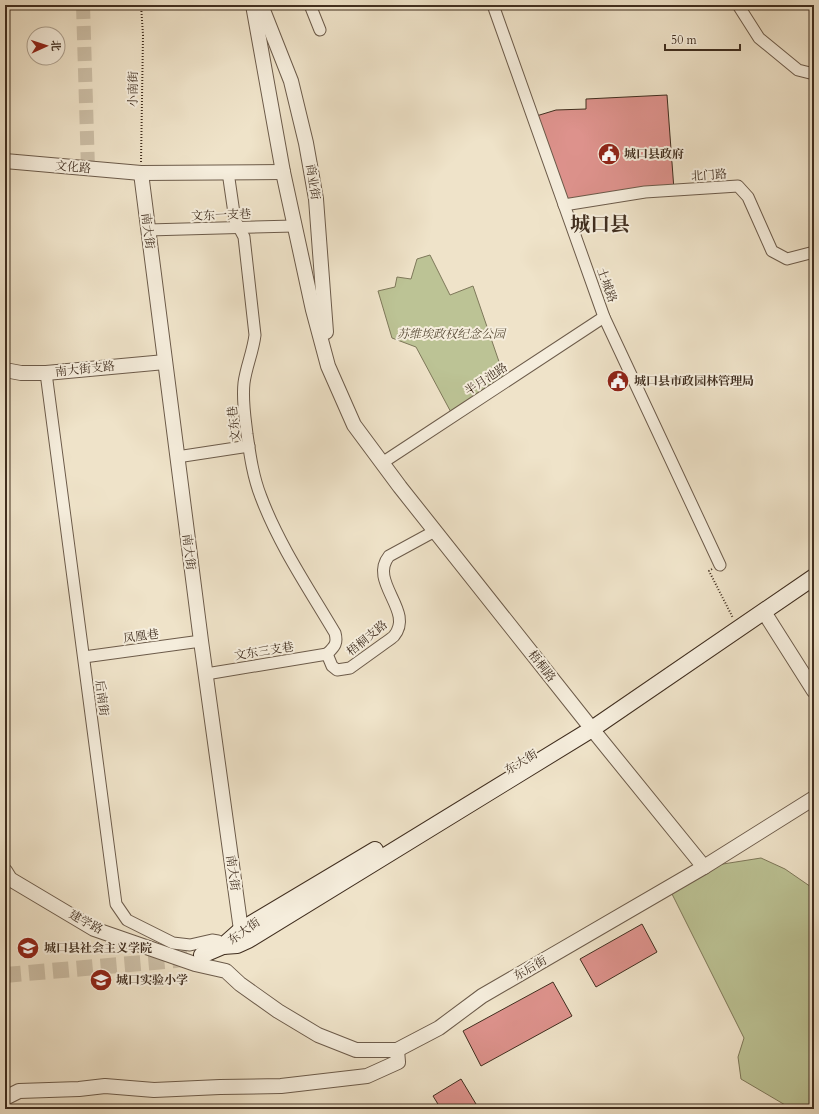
<svg xmlns="http://www.w3.org/2000/svg" width="819" height="1114" viewBox="0 0 819 1114" font-family="Cardo,'Noto Serif SC',serif">
<style>
.green{fill:#bcc395;stroke:#7e785a}
.building{fill:#dd928c;stroke:#402e1f}
.lines{fill:none;stroke-linecap:round;stroke-linejoin:round}
.tertiary-tunnel{stroke:#ccbfa7;stroke-width:14;stroke-dasharray:14 7;stroke-linecap:butt}
.secondary-tunnel{stroke:#ccbfa7;stroke-width:16;stroke-dasharray:16 8;stroke-linecap:butt}
.minor-casing{stroke:#6c5b4a;stroke-width:13}
.tertiary-casing{stroke:#6c5b4a;stroke-width:16}
.secondary-casing{stroke:#402e1f;stroke-width:18}
.path{stroke:#402e1f;stroke-width:2;stroke-dasharray:1 2;stroke-linecap:butt}
.minor{stroke:#f5eddc;stroke-width:11}
.tertiary{stroke:#f5eddc;stroke-width:14}
.secondary{stroke:#f5eddc;stroke-width:16}
.labels{text-anchor:middle;stroke-width:4;stroke-linejoin:round;paint-order:stroke}
.street-label{font-size:12px;fill:#402e1f;stroke:#f5eddc}
.poi-label{font-size:12px;font-weight:bold;fill:#402e1f;stroke:#f5eddc;text-anchor:start}
.park-label{font-size:12px;font-style:italic;fill:#594c37;stroke:#f5eddc}
.town-label{font-size:20px;font-weight:bold;fill:#402e1f;stroke:#f5eddc}
</style>
<rect width="100%" height="100%" fill="#efe3c9"/>
<filter id="stains"><feTurbulence type="fractalNoise" baseFrequency=".005" numOctaves="4"/><feColorMatrix values="0 0 0 0 .2 0 0 0 0 .09 0 0 0 0 .02 0 0 0 .5 -.17"/></filter>
<radialGradient id="worn" r=".72"><stop offset=".6" stop-color="#630" stop-opacity="0"/><stop offset="1" stop-color="#630" stop-opacity=".3"/></radialGradient>
<g class="green">
<path d="M430 255 450 295 473 286 506 382 453 416 416 347 392 338 378 291 395 287 397 277 411 279 417 259Z"/>
<path d="M761 858 785 869 814 889V1109H792L741 1079 738 1057 744 1038 669 888 704 867Z"/>
</g>
<g class="building">
<path d="M667 95 674 190 564 205 533 117 556 110 586 109V99Z"/>
<path d="M642 924 657 952 596 987 580 959Z"/>
<path d="M553 982 572 1016 481 1066 463 1031Z"/>
<path d="M461 1079 479 1109H441L433 1096Z"/>
</g>
<g class="lines">
<path class="tertiary-tunnel" d="M83 5 88 169"/>
<path class="secondary-tunnel" d="M5 975 176 960 202 955"/>
<g class="minor-casing">
<g id="minor">
<path d="M310 5 320 30"/>
<path d="M493 5 604 317 720 565"/>
<path d="M738 5 759 38 798 70 814 74"/>
<path d="M228 172 235 220 244 237 255 335C253 352 246 367 244 383 242 400 245 417 247 434 250 455 253 477 261 497 279 545 309 589 335 633 338 644 334 647 327 654"/>
<path d="M564 205 645 192 738 186 748 197 772 251 787 259 814 252"/>
<path d="M148 230 294 226"/>
<path d="M46 373 116 904 127 920 173 943 190 945 212 940 218 941 223 946"/>
<path d="M177 457 249 446"/>
<path d="M382 463 604 317"/>
<path d="M327 654 332 666 337 670 350 668C361 660 371 653 382 645 386 642 391 639 394 636 415 611 368 582 389 556L435 531"/>
<path d="M84 657 201 641"/>
<path d="M206 674 327 654"/>
</g>
</g>
<g class="tertiary-casing">
<g id="tertiary">
<path d="M253 5 283 172 313 310 328 366 354 425 400 487 592 729 704 867"/>
<path d="M261 5 291 81 306 143 316 199 326 332"/>
<path d="M5 161 141 173 283 172"/>
<path d="M141 173 201 641 241 930"/>
<path d="M5 370 21 373H46L165 362"/>
<path d="M764 612 814 691"/>
<path d="M5 871 10 879 94 929 195 964 226 971 240 984 278 1011 318 1035 356 1050H397L439 1028 482 996 704 867 814 798"/>
<path d="M5 1098 19 1091 79 1089 105 1086 154 1090 220 1087 281 1086 367 1076 398 1062 397 1050"/>
</g>
</g>
<g class="secondary-casing">
<g id="secondary">
<path d="M223 946 241 930 375 850"/>
<path d="M202 955 223 946 237 945 248 940 592 729 814 577"/>
</g>
</g>
<g class="path">
<path d="M141 5 143 35 141 162"/>
<path d="M712 569 709 571 733 618"/>
</g>
<use href="#minor" class="minor"/>
<use href="#tertiary" class="tertiary"/>
<use href="#secondary" class="secondary"/>
</g>
<defs>
<g id="civic-disc" transform="scale(1.15)"><circle r="9.5" fill="#8f2418" stroke="#f5eddc"/><path d="M-.6-6.5H3V-4.5H.6V-3L4-1V1h2V6H-6V1h2V-1L-.6-3ZM-1.2 2.5V6h2.4V2.5Z" fill="#fff"/></g>
<g id="school-disc" transform="scale(1.15)"><circle r="9.5" fill="#8f2418" stroke="#f5eddc"/><path d="M0-5L7-2L0 1L-7-2ZM-4 1L0 2.5L4 1V4Q0 6-4 4Z" fill="#fff"/></g>
</defs>
<g fill-rule="evenodd">
<use href="#civic-disc" x="609" y="154"/>
<use href="#civic-disc" x="618" y="381"/>
<use href="#school-disc" x="28" y="948"/>
<use href="#school-disc" x="101" y="980"/>
</g>
<g class="labels">
<g class="street-label">
<text transform="translate(133 89) rotate(-89)" y="4">小南街</text>
<text transform="translate(73 167) rotate(5)" y="4">文化路</text>
<text transform="translate(709 175) rotate(-4)" y="4">北门路</text>
<text transform="translate(313 182) rotate(81)" y="4">商业街</text>
<text transform="translate(221 215) rotate(-2)" y="4">文东一支巷</text>
<text transform="translate(148 231) rotate(83)" y="4">南大街</text>
<text transform="translate(607 285) rotate(70)" y="4">土城路</text>
<text transform="translate(85 369) rotate(-6)" y="4">南大街支路</text>
<text transform="translate(486 379) rotate(-33)" y="4">半月池路</text>
<text transform="translate(234 424) rotate(-96)" y="4">文东巷</text>
<text transform="translate(189 552) rotate(83)" y="4">南大街</text>
<text transform="translate(141 636) rotate(-8)" y="4">凤凰巷</text>
<text transform="translate(367 638) rotate(-39)" y="4">梧桐支路</text>
<text transform="translate(264 651) rotate(-9)" y="4">文东三支巷</text>
<text transform="translate(542 666) rotate(52)" y="4">梧桐路</text>
<text transform="translate(102 698) rotate(83)" y="4">后南街</text>
<text transform="translate(521 762) rotate(-31)" y="4">东大街</text>
<text transform="translate(233 873) rotate(82)" y="4">南大街</text>
<text transform="translate(86 922) rotate(28)" y="4">建学路</text>
<text transform="translate(244 931) rotate(-36)" y="4">东大街</text>
<text transform="translate(530 968) rotate(-30)" y="4">东后街</text>
</g>
<g class="poi-label">
<text x="624" y="158">城口县政府</text>
<text x="634" y="385">城口县市政园林管理局</text>
<text x="44" y="952">城口县社会主义学院</text>
<text x="116" y="984">城口实验小学</text>
</g>
<g class="park-label">
<text x="451" y="338">苏维埃政权纪念公园</text>
</g>
<g class="town-label">
<text x="600" y="231">城口县</text>
</g>
</g>
<rect width="819" height="1114" fill="none" stroke="#efe3c9" stroke-width="20"/>
<rect x="6" y="6" width="807" height="1102" fill="none" stroke="#402e1f" stroke-width="2"/>
<rect x="10" y="10" width="799" height="1094" fill="none" stroke="#402e1f"/>
<g transform="translate(46 46) rotate(87)"><circle r="19" fill="#f5eddc" stroke="#ada190"/>
<path d="M0-3L7 15L0 10L-7 15Z" fill="#8f2418"/>
<text y="-6" font-size="11" font-weight="bold" text-anchor="middle" fill="#402e1f">北</text>
</g>
<path d="M665 44v6h75v-6" fill="none" stroke="#402e1f" stroke-width="2"/>
<text x="671" y="44" font-size="12" fill="#402e1f" stroke="#f5eddc" stroke-width="3" paint-order="stroke">50 m</text>
<rect width="100%" height="100%" filter="url(#stains)"/>
<rect width="100%" height="100%" fill="url(#worn)"/>
</svg>
